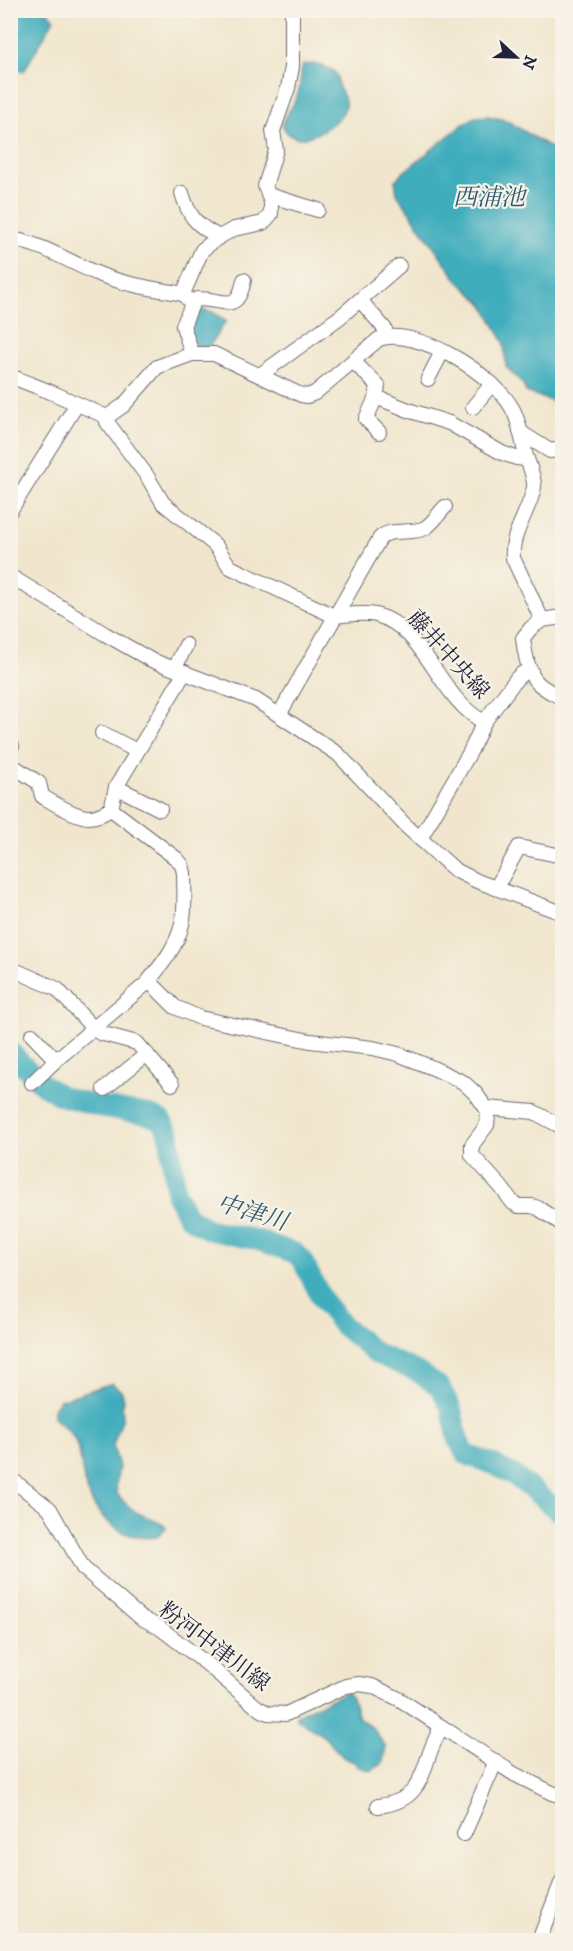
<svg xmlns="http://www.w3.org/2000/svg" width="573" height="1951" viewBox="0 0 573 1951" font-family="'IM FELL DW Pica','Noto Serif JP',serif">
	<rect width="100%" height="100%" fill="#f7f3e8"/>
	<filter id="ink" filterUnits="userSpaceOnUse"><feTurbulence type="fractalNoise" baseFrequency=".0167" numOctaves="2"/><feDisplacementMap in="SourceGraphic" scale="12" xChannelSelector="R" yChannelSelector="G"/><feConvolveMatrix kernelMatrix="1 2 1 2 8 2 1 2 1" color-interpolation-filters="sRGB"/></filter>
	<filter id="wash" filterUnits="userSpaceOnUse"><feTurbulence type="fractalNoise" baseFrequency=".008" numOctaves="4" result="noise"/><feDisplacementMap in="SourceGraphic" scale="24" xChannelSelector="R" yChannelSelector="G"/><feGaussianBlur stdDeviation="1.35" result="paint"/><feColorMatrix in="noise" values="0 0 0 0 0 0 0 0 0 0 0 0 0 0 0 0 0 1.4 0 .05"/><feComposite in="paint" operator="in"/></filter>
	<g filter="url(#wash)">
		<rect width="100%" height="100%" fill="#f1e6cd"/>
		<g fill="#3fadbd" stroke="#30687c" stroke-width="1.5">
			<polygon points="10,11 47,11 54,19 24,71 17,71 11,69"/>
			<path d="M313,64C320,66 333,67 337,76C337,76 338,84 338,85C340,91 345,96 345,102C348,118 315,138 301,138C297,138 292,136 288,134L282,125C286,113 294,106 298,94C301,85 300,75 303,65Z"/>
			<polygon points="488,116 506,120 562,155 562,405 526,392 523,384 506,367 504,343 484,305 458,281 397,194 395,181 400,175 462,125 475,117"/>
			<polygon points="194,308 213,312 226,321 208,348 196,344 187,333"/>
			<path d="M112,1383L122,1392L124,1400L122,1408L123,1417L113,1445L119,1467L116,1485L117,1494L126,1504L136,1512L164,1525L166,1528L156,1537C122,1542 94,1516 85,1484C80,1467 82,1450 72,1435C63,1422 41,1417 60,1400Z"/>
			<path d="M346,1692C356,1699 353,1707 358,1717L373,1728L386,1748L382,1764L371,1771L359,1767L354,1762L343,1757L323,1736L297,1719L296,1715Z"/>
		</g>
		<g fill="none" stroke-linecap="round" stroke-linejoin="round">
			<polyline stroke="#3fadbd" stroke-width="21" points="10,1052 42,1084 61,1096 101,1107 146,1114 161,1120 169,1133 176,1194 188,1217 209,1230 257,1240 295,1253 302,1260 323,1301 343,1326 377,1354 416,1371 440,1387 451,1408 459,1442 465,1453 470,1456 493,1464 515,1476 562,1514"/>
		</g>
	</g>
	<g filter="url(#ink)">
		<g fill="none" stroke-linecap="round" stroke-linejoin="round">
			<defs>
				<g id="street">
					<path d="M182,193C189,217 196,225 219,237"/>
					<polyline points="268,195 318,210"/>
					<path d="M10,239C44,244 70,263 101,275C127,285 156,289 183,294"/>
					<polyline points="360,300 385,329"/>
					<path d="M192,304L197,299C225,299 237,315 244,280"/>
					<polyline points="192,354 183,326 192,304 183,294 202,250 219,237 234,229 263,223 271,214 271,202 265,186 276,150 273,131 288,88 292,67 292,10"/>
					<polyline points="353,361 378,386 376,397 366,419 379,432"/>
					<polyline points="260,375 340,317 399,266"/>
					<path d="M10,376L53,393L107,417L124,405L157,367L192,354H214L301,395L307,396L315,393L379,339C417,326 494,375 512,408C520,421 522,441 526,456C529,465 535,479 534,487C530,511 510,534 513,558L542,620L531,628L523,638C524,649 528,671 535,680C541,688 553,693 562,698"/>
					<polyline points="428,379 442,352"/>
					<polyline points="376,397 411,411 449,423 502,453 516,458 527,459"/>
					<polyline points="473,407 492,384"/>
					<path d="M107,417V422L147,476L163,503L215,545L230,567L334,616C347,615 362,612 376,615C426,628 438,698 484,722L517,678L523,673L531,671"/>
					<polyline points="520,432 550,451 562,449"/>
					<polyline points="10,511 77,404"/>
					<polyline points="10,576 105,634 151,660 256,700 338,754 406,826 455,870 477,881 562,913"/>
					<polyline points="542,620 562,617"/>
					<polyline points="175,668 186,645"/>
					<path d="M279,715L380,538C391,527 412,535 425,528C433,523 439,513 445,507"/>
					<polyline points="102,733 137,751"/>
					<polyline points="10,747 12,746"/>
					<path d="M10,764L39,783L42,796L45,798C55,804 78,817 89,817C97,817 104,813 111,809"/>
					<polyline points="116,787 160,809"/>
					<polyline points="420,839 470,752 484,722"/>
					<polyline points="496,888 519,847 562,856"/>
					<polyline points="10,968 57,989 93,1028 100,1033 137,1043 172,1084"/>
					<polyline points="146,984 152,984 175,1007 200,1018 310,1041 373,1048 398,1054 433,1068 463,1082 476,1094 486,1108 488,1116 487,1125 472,1145 472,1155 501,1187 513,1203 519,1206 532,1206 538,1208 562,1224"/>
					<polyline points="32,1035 56,1060"/>
					<path d="M32,1083L56,1060L146,984C160,967 177,947 182,924C186,908 184,889 184,873L182,865L177,859L111,809L116,787L185,672"/>
					<polyline points="104,1089 147,1054"/>
					<polyline points="486,1108 534,1112 562,1127"/>
					<polyline points="10,1478 50,1509 83,1568 140,1617 160,1628 207,1664 258,1708 268,1713 286,1714 346,1686 359,1684 372,1686 399,1699 514,1774 552,1793 562,1796"/>
					<path d="M378,1806C431,1800 419,1761 442,1727"/>
					<polyline points="464,1834 496,1761"/>
					<polyline points="539,1940 562,1881"/>
				</g>
			</defs>
			<use href="#street" stroke="#6a676e" stroke-width="16"/>
			<use href="#street" stroke="#fff" stroke-width="14"/>
		</g>
	</g>
	<g text-anchor="middle" dominant-baseline="central" stroke-width="4.5" stroke-linejoin="round" paint-order="stroke">
		<g font-size="22" fill="#22223b" stroke="#f7f3e8">
			<text transform="translate(448 655) rotate(48)">藤井中央線</text>
			<text transform="translate(214 1647) rotate(37)">粉河中津川線</text>
		</g>
		<g font-size="24" font-style="italic" fill="#2e5a6f" stroke="#f7f3e8">
			<text x="489" y="198">西浦池</text>
			<text transform="translate(252 1213) rotate(17)">中津川</text>
		</g>
	</g>
	<rect width="573" height="1951" fill="none" stroke="#f7f3e8" stroke-width="36"/>
	<g transform="translate(516 57) rotate(112)" stroke="#f7f3e8" stroke-width="4.5" paint-order="stroke">
	<path d="M0-4.5L10 22L0 15L-10 22Z" fill="#22223b"/>
	<text y="-9" font-size="16" font-weight="bold" text-anchor="middle" fill="#22223b">N</text>
	</g>
</svg>
